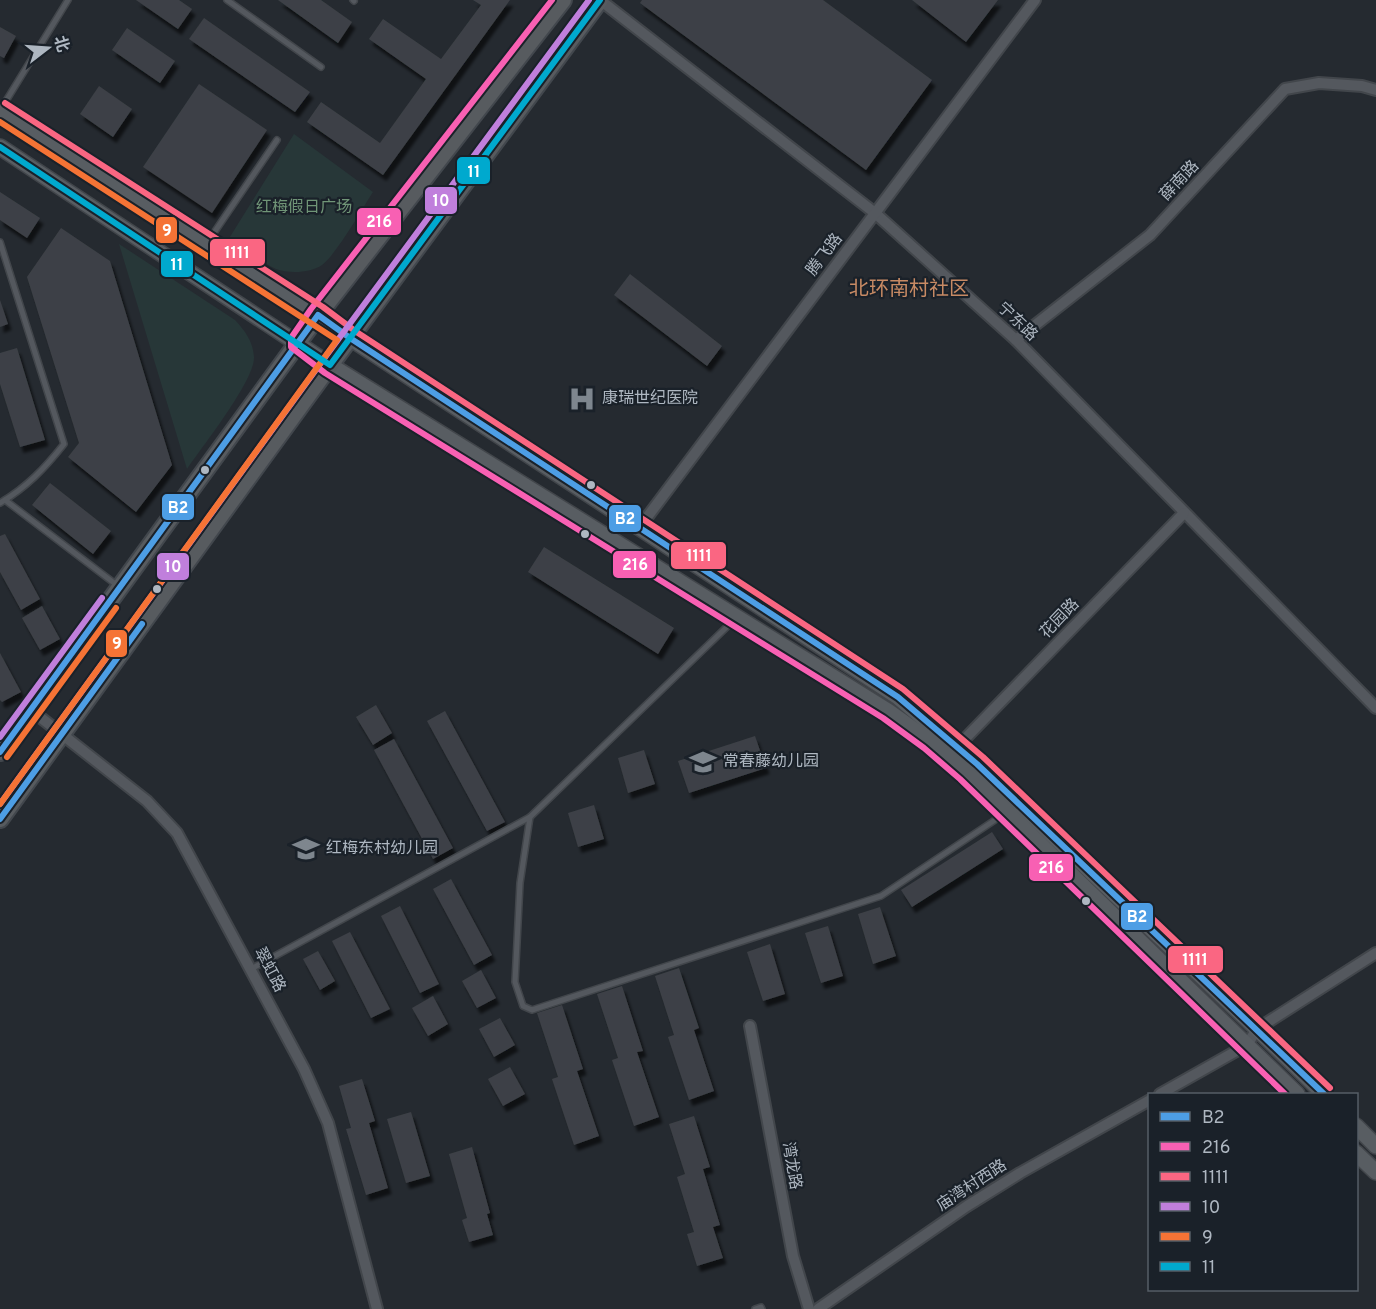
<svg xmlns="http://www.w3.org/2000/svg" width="1376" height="1309" viewBox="0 0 1376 1309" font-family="Overpass,'Noto Sans SC',sans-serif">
	<defs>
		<filter id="shadow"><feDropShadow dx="3.5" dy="6" stdDeviation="1.5" flood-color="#0009"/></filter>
	</defs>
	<rect width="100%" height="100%" fill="#252a30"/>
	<g fill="#273738">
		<path d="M294,134L373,192C362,209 336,255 322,265C311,273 289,274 276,269C260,261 244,249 228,240Z"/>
		<path d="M119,244L235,320C245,331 253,341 254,357C255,380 202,447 187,469Z"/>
	</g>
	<g fill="#3d4146" filter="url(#shadow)">
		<polygon points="136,0 179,0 192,9 178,29"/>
		<polygon points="278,0 321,0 352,22 338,43"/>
		<polygon points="473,0 510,0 383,175 307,122 321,102 380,143 426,79 369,39 383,19 441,59 481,5"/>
		<polygon points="642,0 823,0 932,80 866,170 640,3"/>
		<polygon points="912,0 998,0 966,42"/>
		<polygon points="204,18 310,92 295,112 189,39"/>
		<polygon points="0,27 16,36 4,58 0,56"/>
		<polygon points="127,28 175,61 160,83 112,50"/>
		<polygon points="199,84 267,130 212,213 143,167"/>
		<polygon points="99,86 132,109 113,137 80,114"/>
		<polygon points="0,192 40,218 27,238 0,220"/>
		<polygon points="61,228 110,261 172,465 136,512 68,457 79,443 27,277"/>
		<polygon points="630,274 722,346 707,366 614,295"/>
		<polygon points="0,300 8,324 0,327"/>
		<polygon points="17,348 45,440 20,447 0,384 0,353"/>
		<polygon points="50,483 111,531 93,554 32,505"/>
		<polygon points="5,534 40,599 21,610 0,572 0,536"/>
		<polygon points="544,547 674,628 658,654 528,572"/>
		<polygon points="42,606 60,639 40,650 22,618"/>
		<polygon points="0,653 21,692 2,702 0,700"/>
		<polygon points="376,705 392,733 373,745 356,717"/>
		<polygon points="445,711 505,822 487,831 427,721"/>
		<polygon points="755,736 766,768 689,793 678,761"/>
		<polygon points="394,739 453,848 433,859 374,750"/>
		<polygon points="644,750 655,784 628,793 618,758"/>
		<polygon points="594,805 604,839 578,847 568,813"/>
		<polygon points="992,832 1003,849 912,907 901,890"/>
		<polygon points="451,879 492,955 474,965 433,889"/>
		<polygon points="400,906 439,984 420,993 381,916"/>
		<polygon points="880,907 896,956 873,964 858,914"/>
		<polygon points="828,926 843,976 821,983 805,933"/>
		<polygon points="350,932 390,1009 371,1018 332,941"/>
		<polygon points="770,944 785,994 763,1001 747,952"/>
		<polygon points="318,951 335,981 320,990 303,959"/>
		<polygon points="679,968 699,1028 694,1030 714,1091 689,1100 668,1037 674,1035 655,976"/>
		<polygon points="481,970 496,998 477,1008 462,981"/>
		<polygon points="622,986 643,1051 637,1052 659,1117 634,1126 612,1060 618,1058 597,994"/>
		<polygon points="433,996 448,1024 428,1036 412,1008"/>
		<polygon points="562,1005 583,1069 577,1071 599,1136 574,1145 552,1079 558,1077 537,1013"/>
		<polygon points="500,1018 515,1045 494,1057 479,1029"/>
		<polygon points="510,1067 525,1094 503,1106 488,1079"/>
		<polygon points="362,1079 375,1121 369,1123 388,1188 366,1195 346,1129 351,1128 339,1086"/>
		<polygon points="411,1112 430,1176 406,1183 387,1119"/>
		<polygon points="694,1116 710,1167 703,1169 720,1225 713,1227 723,1258 697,1266 687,1234 694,1232 677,1177 685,1174 669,1124"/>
		<polygon points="472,1147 490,1213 487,1214 493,1235 469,1242 462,1220 467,1218 449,1154"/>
	</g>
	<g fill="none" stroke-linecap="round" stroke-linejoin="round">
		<defs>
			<g id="service">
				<polyline points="227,0 321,67"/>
				<polyline points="353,0 354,1"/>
				<polyline points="1,109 68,0"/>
				<path d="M0,242L64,444C45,468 27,487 0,503"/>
				<polyline points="207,243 277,140"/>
				<polyline points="5,500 118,586"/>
				<polyline points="735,619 530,817 520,883 515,982 523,1006 532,1010 881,896 1004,814"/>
				<polyline points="251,969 530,817"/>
				<polyline points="755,1309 761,1307 762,1309"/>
			</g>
			<g id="minor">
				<polyline points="600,0 875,213 1016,340 1376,708"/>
				<polyline points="1016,340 1150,235 1285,89 1319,83 1362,86 1376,90"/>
				<polyline points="639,528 1035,0"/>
				<polyline points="31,710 147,801 177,833 304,1069 328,1123 377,1309"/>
				<polyline points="958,746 1184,513"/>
				<polyline points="750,1026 793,1256 809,1309"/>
				<polyline points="1160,1094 1247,1045 1257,1029 1376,953"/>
				<polyline points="818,1309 967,1206 1020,1173 1150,1100"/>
			</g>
			<g id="secondary">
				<polyline points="0,111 318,315 350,338 898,697 977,764 1257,1029 1324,1094"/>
				<polyline points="0,147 330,365 888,711 930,741 966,772 1297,1094"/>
				<polyline points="1356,1126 1376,1146"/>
				<polyline points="1356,1153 1376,1172"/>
			</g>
			<g id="primary">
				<polyline points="0,752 318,315 563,0"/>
				<polyline points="0,819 330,365 600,0"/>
			</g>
		</defs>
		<use href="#service" stroke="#42464b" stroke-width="8"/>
		<use href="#minor" stroke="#42464b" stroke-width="14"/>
		<use href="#secondary" stroke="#42464b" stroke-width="18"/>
		<use href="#primary" stroke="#42474d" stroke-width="20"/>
		<use href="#service" stroke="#54585e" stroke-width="5"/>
		<use href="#minor" stroke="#54585e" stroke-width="10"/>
		<use href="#secondary" stroke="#585d62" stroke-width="15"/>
		<use href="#primary" stroke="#575b5f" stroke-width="16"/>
		<defs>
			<g id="bus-1">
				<polyline points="0,752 318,315 350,338 898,697 977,764 1324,1094"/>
				<polyline points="0,819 142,624"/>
			</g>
			<polyline id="bus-2" points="552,0 311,309 291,338 291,347 325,373 883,718 924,748 960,779 1285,1094"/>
			<polyline id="bus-3" points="5,103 323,307 355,331 903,689 983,757 1330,1088"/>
			<g id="bus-4">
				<polyline points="0,737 102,598"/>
				<polyline points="0,804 323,360 589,0"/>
			</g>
			<g id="bus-5">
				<polyline points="0,122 337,340 0,804"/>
				<polyline points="7,757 116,608"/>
			</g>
			<polyline id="bus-6" points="0,147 330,365 600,0"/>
		</defs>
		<use href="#bus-1" stroke="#1a2129" stroke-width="10"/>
		<use href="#bus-2" stroke="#1a2129" stroke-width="10"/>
		<use href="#bus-3" stroke="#1a2129" stroke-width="10"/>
		<use href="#bus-4" stroke="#1a2129" stroke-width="10"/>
		<use href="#bus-5" stroke="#1a2129" stroke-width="10"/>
		<use href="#bus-6" stroke="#1a2129" stroke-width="10"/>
		<use href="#bus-1" stroke="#4d9ee5" stroke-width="6"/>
		<use href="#bus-2" stroke="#f860b3" stroke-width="6"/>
		<use href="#bus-3" stroke="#fa6682" stroke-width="6"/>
		<use href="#bus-4" stroke="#c07fdc" stroke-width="6"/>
		<use href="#bus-5" stroke="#f57335" stroke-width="6"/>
		<use href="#bus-6" stroke="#00a9ce" stroke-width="6"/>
	</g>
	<defs>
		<symbol id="hospital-bare" viewBox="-9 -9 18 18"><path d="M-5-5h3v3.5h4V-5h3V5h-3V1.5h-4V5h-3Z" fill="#7e868e" stroke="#1a2129" stroke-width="2.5" paint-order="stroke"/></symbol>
		<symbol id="school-bare" viewBox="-9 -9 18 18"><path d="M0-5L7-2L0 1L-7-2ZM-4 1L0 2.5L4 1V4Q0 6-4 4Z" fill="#7e868e" stroke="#1a2129" stroke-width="2.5" paint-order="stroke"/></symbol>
	</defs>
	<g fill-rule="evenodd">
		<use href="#hospital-bare" x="563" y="380" width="38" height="38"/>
		<use href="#school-bare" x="684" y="743" width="38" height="38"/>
		<use href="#school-bare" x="287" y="830" width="38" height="38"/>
	</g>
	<g fill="#aeb7c1" stroke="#1a2129" stroke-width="2">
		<circle cx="205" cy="470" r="5"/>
		<circle cx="591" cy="485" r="5"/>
		<circle cx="585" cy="534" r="5"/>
		<circle cx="157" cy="589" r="5"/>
		<circle cx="1086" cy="901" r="5"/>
	</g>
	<g text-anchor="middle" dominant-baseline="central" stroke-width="4.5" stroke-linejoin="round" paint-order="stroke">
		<g font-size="16" fill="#aeb7c1" stroke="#1a2129">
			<text transform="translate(1180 181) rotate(-47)">薛南路</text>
			<text transform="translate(825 255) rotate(-53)">腾飞路</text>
			<text transform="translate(1017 322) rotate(43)">宁东路</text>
			<text transform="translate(1060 619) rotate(-46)">花园路</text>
			<text transform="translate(269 970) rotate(62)">翠虹路</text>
			<text transform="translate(791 1166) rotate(80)">湾龙路</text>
			<text transform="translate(972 1186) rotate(-33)">庙湾村西路</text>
		</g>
		<g font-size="16" fill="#709577" stroke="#1a2129">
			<text x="304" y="208">红梅假日广场</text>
		</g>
		<g font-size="16" fill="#aeb7c1" stroke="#1a2129" text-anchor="start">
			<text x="602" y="399">康瑞世纪医院</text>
			<text x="723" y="762">常春藤幼儿园</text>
			<text x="326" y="849">红梅东村幼儿园</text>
		</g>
		<g font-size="20" fill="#c78a64" stroke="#1a2129">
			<text x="909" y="290">北环南村社区</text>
		</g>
	</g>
	<g stroke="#1a2129" stroke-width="2">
		<rect x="456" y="156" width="35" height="29" rx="6" fill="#00a9ce"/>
		<rect x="424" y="186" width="34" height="29" rx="6" fill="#c07fdc"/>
		<rect x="356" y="207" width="46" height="29" rx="6" fill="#f860b3"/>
		<rect x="155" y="216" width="23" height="28" rx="6" fill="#f57335"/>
		<rect x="209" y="238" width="57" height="29" rx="6" fill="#fa6682"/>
		<rect x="160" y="250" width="34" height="28" rx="6" fill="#00a9ce"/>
		<rect x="161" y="493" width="34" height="28" rx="6" fill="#4d9ee5"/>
		<rect x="608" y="504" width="34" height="29" rx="6" fill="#4d9ee5"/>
		<rect x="670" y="541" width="57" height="29" rx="6" fill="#fa6682"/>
		<rect x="612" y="550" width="45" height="29" rx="6" fill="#f860b3"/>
		<rect x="156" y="552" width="34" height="29" rx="6" fill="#c07fdc"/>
		<rect x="105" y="629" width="23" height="29" rx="6" fill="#f57335"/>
		<rect x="1028" y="853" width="46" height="29" rx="6" fill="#f860b3"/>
		<rect x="1120" y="902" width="34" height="29" rx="6" fill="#4d9ee5"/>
		<rect x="1167" y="945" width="57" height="29" rx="6" fill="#fa6682"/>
	</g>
	<g font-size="16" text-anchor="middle" font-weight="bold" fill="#fff">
		<text x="474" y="177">11</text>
		<text x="441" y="206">10</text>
		<text x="379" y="227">216</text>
		<text x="167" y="236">9</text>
		<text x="237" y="258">1111</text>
		<text x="177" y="270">11</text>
		<text x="178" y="513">B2</text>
		<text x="625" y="524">B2</text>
		<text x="699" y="561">1111</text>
		<text x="635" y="570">216</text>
		<text x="173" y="572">10</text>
		<text x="117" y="649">9</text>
		<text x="1051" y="873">216</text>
		<text x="1137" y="922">B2</text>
		<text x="1195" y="965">1111</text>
	</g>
	<rect x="1148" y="1093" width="210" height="198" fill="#1a2129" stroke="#555d66" stroke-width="1.5"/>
	<rect x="1160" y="1112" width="30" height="9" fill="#4d9ee5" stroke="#555d66" stroke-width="1.5"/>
	<text x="1202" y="1123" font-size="18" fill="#aeb7c1">B2</text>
	<rect x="1160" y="1142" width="30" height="9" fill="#f860b3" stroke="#555d66" stroke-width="1.5"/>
	<text x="1202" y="1153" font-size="18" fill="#aeb7c1">216</text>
	<rect x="1160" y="1172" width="30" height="9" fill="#fa6682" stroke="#555d66" stroke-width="1.5"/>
	<text x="1202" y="1183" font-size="18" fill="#aeb7c1">1111</text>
	<rect x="1160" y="1202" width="30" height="9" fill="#c07fdc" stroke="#555d66" stroke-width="1.5"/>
	<text x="1202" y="1213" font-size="18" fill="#aeb7c1">10</text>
	<rect x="1160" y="1232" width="30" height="9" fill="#f57335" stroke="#555d66" stroke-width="1.5"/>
	<text x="1202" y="1243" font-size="18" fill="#aeb7c1">9</text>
	<rect x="1160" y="1262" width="30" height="9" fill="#00a9ce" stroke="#555d66" stroke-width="1.5"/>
	<text x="1202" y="1273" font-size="18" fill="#aeb7c1">11</text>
	<g transform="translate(48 48) rotate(73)" stroke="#1a2129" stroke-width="4.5" paint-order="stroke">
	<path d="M0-4.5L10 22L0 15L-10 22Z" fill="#aeb7c1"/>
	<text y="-9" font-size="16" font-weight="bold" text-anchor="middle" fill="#aeb7c1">北</text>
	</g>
</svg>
